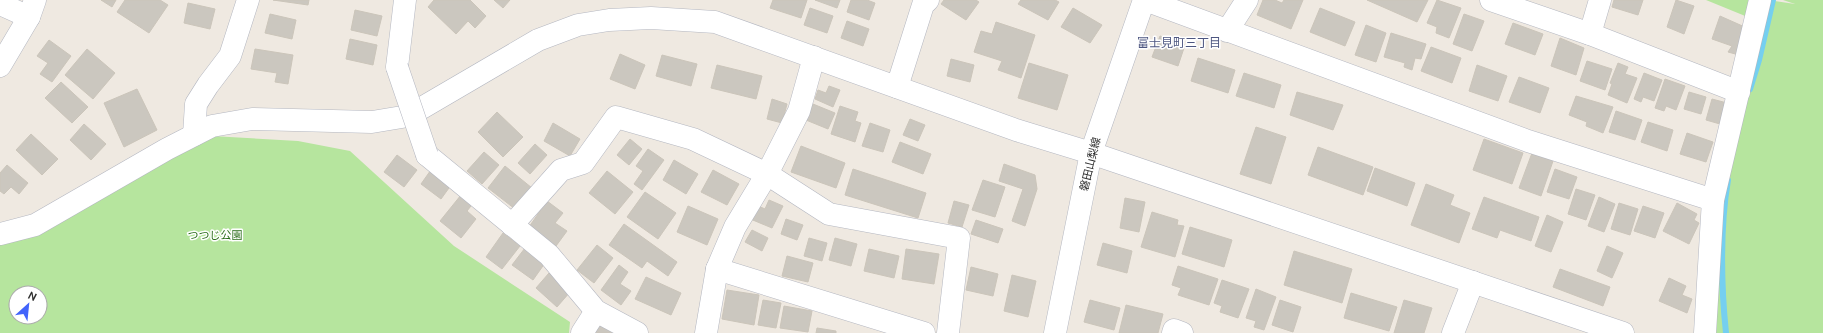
<svg xmlns="http://www.w3.org/2000/svg" width="1823" height="333" viewBox="0 0 1823 333" font-family="Ubuntu,'Noto Sans JP',sans-serif">
	<rect width="100%" height="100%" fill="#efe9e1"/>
	<g fill="#b6e59e" fill-rule="evenodd">
		<polygon points="1706,0 1767,0 1795,4 1783,0 1823,0 1823,333 1708,333 1713,200 1755,20"/>
		<path d="M194,135L298,141L350,151L454,246L570,322L569,333H0V234ZM16,293H40V317H16Z"/>
	</g>
	<g fill="none" stroke-linecap="round" stroke-linejoin="round">
		<g stroke="#75cff0" stroke-width="6">
			<polyline points="1750,89 1759,60 1773,0"/>
			<path d="M1726,333C1721,285 1720,227 1728,180"/>
		</g>
	</g>
	<g fill="#cbc7bf" stroke="#cbc5ba">
		<polygon points="101,0 116,0 112,7"/>
		<polygon points="125,0 160,0 168,5 149,33 117,12"/>
		<polygon points="273,0 309,0 308,5"/>
		<polygon points="434,0 470,0 486,16 475,28 468,21 456,34 428,7"/>
		<polygon points="494,0 510,0 503,8"/>
		<polygon points="773,0 807,0 801,18 770,8"/>
		<polygon points="815,0 840,0 837,8"/>
		<polygon points="851,0 867,0 875,3 869,20 847,12"/>
		<polygon points="944,0 976,0 979,2 966,20 941,4"/>
		<polygon points="1021,0 1055,0 1059,2 1048,20 1018,4"/>
		<polygon points="1263,0 1275,0 1282,3 1284,0 1303,0 1291,29 1257,15"/>
		<polygon points="1367,0 1428,0 1417,22"/>
		<polygon points="1437,0 1461,8 1449,38 1436,33 1437,27 1427,23"/>
		<polygon points="1614,0 1643,0 1638,15 1612,7"/>
		<polygon points="1676,0 1694,6 1684,34 1667,27"/>
		<polygon points="188,3 215,9 210,29 184,23"/>
		<polygon points="810,8 833,16 827,33 804,25"/>
		<polygon points="1073,8 1102,25 1090,43 1061,27"/>
		<polygon points="1320,8 1355,22 1345,46 1310,32"/>
		<polygon points="355,10 382,16 377,36 351,30"/>
		<polygon points="270,14 296,20 292,39 265,33"/>
		<polygon points="1464,14 1484,21 1472,51 1453,44"/>
		<polygon points="1720,16 1747,28 1739,55 1728,52 1732,46 1712,39"/>
		<polygon points="847,21 869,29 863,46 841,38"/>
		<polygon points="996,22 1035,35 1021,78 998,70 1002,61 974,52 981,31 992,34"/>
		<polygon points="1513,23 1543,34 1535,55 1505,44"/>
		<polygon points="1366,25 1386,33 1376,62 1355,55"/>
		<polygon points="1391,33 1426,44 1421,59 1415,58 1412,70 1404,67 1405,63 1384,57"/>
		<polygon points="1160,36 1185,45 1178,66 1152,57"/>
		<polygon points="1560,38 1584,48 1576,75 1551,66"/>
		<polygon points="350,39 377,45 373,65 346,59"/>
		<polygon points="49,40 71,56 52,82 40,74 48,63 37,56"/>
		<polygon points="1431,47 1461,58 1452,83 1421,71"/>
		<polygon points="87,49 115,73 93,99 65,75"/>
		<polygon points="255,49 293,55 288,84 275,82 277,73 251,69"/>
		<polygon points="620,54 645,65 635,89 610,79"/>
		<polygon points="662,55 697,64 691,86 656,76"/>
		<polygon points="1198,58 1235,70 1228,93 1191,81"/>
		<polygon points="951,59 974,65 970,82 947,76"/>
		<polygon points="1587,61 1612,69 1605,90 1580,81"/>
		<polygon points="1029,63 1068,75 1057,110 1018,98"/>
		<polygon points="1618,63 1628,67 1625,74 1637,78 1627,103 1608,95 1612,84 1610,83"/>
		<polygon points="717,65 762,76 756,99 711,88"/>
		<polygon points="1477,65 1507,76 1498,101 1469,91"/>
		<polygon points="1244,73 1281,85 1274,108 1236,96"/>
		<polygon points="1644,73 1662,80 1654,101 1643,97 1641,102 1634,99"/>
		<polygon points="1519,77 1549,88 1540,113 1509,102"/>
		<polygon points="1665,79 1685,86 1676,110 1666,106 1664,111 1655,108"/>
		<polygon points="61,82 88,107 72,123 45,98"/>
		<polygon points="829,86 840,90 833,107 815,99 818,90 826,93"/>
		<polygon points="137,89 157,130 124,147 104,103"/>
		<polygon points="1297,92 1343,105 1333,130 1290,115"/>
		<polygon points="1689,92 1706,97 1701,114 1684,109"/>
		<polygon points="1576,96 1613,107 1603,133 1586,126 1587,122 1569,115"/>
		<polygon points="772,99 787,104 782,123 767,119"/>
		<polygon points="1712,99 1727,103 1720,124 1706,120"/>
		<polygon points="813,104 835,113 828,129 806,120"/>
		<polygon points="840,106 858,112 855,121 861,123 855,142 831,134"/>
		<polygon points="1616,111 1642,120 1635,140 1609,132"/>
		<polygon points="497,112 523,137 503,157 478,132"/>
		<polygon points="910,119 925,125 918,141 903,135"/>
		<polygon points="1648,122 1673,130 1667,151 1641,142"/>
		<polygon points="553,123 580,139 570,156 544,141"/>
		<polygon points="870,123 890,130 883,152 862,146"/>
		<polygon points="84,124 106,144 91,160 70,140"/>
		<polygon points="1256,127 1286,137 1271,184 1240,174"/>
		<polygon points="1687,133 1713,142 1706,162 1680,154"/>
		<polygon points="31,134 58,159 42,175 16,150"/>
		<polygon points="630,139 642,149 629,165 617,155"/>
		<polygon points="1484,139 1523,153 1512,184 1473,170"/>
		<polygon points="900,142 931,154 923,174 892,162"/>
		<polygon points="535,144 547,155 530,174 518,163"/>
		<polygon points="801,146 845,163 836,188 791,172"/>
		<polygon points="1318,147 1373,167 1363,195 1308,175"/>
		<polygon points="648,149 664,160 642,190 634,184 643,171 636,166"/>
		<polygon points="484,152 499,165 482,184 467,171"/>
		<polygon points="1532,153 1553,161 1541,196 1519,188"/>
		<polygon points="397,155 417,170 404,187 384,172"/>
		<polygon points="674,160 698,174 686,194 663,180"/>
		<polygon points="1004,164 1035,175 1037,189 1025,226 1012,221 1023,189 999,181"/>
		<polygon points="7,165 28,183 19,194 11,187 4,194 0,191 0,173"/>
		<polygon points="505,166 532,188 515,209 488,188"/>
		<polygon points="433,167 454,181 441,199 421,184"/>
		<polygon points="1375,168 1415,183 1407,206 1367,191"/>
		<polygon points="853,169 926,193 918,218 845,195"/>
		<polygon points="1555,169 1577,177 1569,199 1547,192"/>
		<polygon points="713,170 739,184 727,205 701,192"/>
		<polygon points="607,171 633,192 615,214 589,193"/>
		<polygon points="983,180 1005,187 995,217 972,210"/>
		<polygon points="1426,184 1454,195 1450,205 1470,213 1459,243 1411,225"/>
		<polygon points="1576,189 1595,195 1586,220 1568,214"/>
		<polygon points="645,192 676,213 658,239 627,217"/>
		<polygon points="461,195 478,197 467,211 476,219 461,238 440,221"/>
		<polygon points="1484,197 1539,217 1531,241 1500,230 1497,238 1472,229"/>
		<polygon points="1599,197 1615,204 1604,232 1588,226"/>
		<polygon points="1125,198 1145,202 1139,232 1120,228"/>
		<polygon points="769,200 783,206 772,228 748,218 754,204 765,209"/>
		<polygon points="547,201 563,213 555,223 567,231 556,246 529,227"/>
		<polygon points="954,201 969,205 962,227 948,223"/>
		<polygon points="1619,203 1638,209 1630,235 1611,229"/>
		<polygon points="1677,203 1697,214 1694,220 1699,223 1689,244 1663,231"/>
		<polygon points="688,206 718,219 707,245 677,232"/>
		<polygon points="1643,206 1664,213 1655,238 1634,231"/>
		<polygon points="1152,212 1178,220 1177,225 1184,226 1175,257 1141,247"/>
		<polygon points="1547,215 1563,222 1551,252 1535,246"/>
		<polygon points="786,219 803,225 797,240 781,234"/>
		<polygon points="976,220 1003,229 998,243 971,234"/>
		<polygon points="624,224 677,262 668,276 647,261 642,268 609,245"/>
		<polygon points="1190,227 1232,240 1224,267 1182,254"/>
		<polygon points="752,230 768,238 762,251 745,242"/>
		<polygon points="503,233 520,246 502,269 486,257"/>
		<polygon points="809,238 827,243 822,261 804,256"/>
		<polygon points="835,238 857,244 851,266 829,260"/>
		<polygon points="1103,243 1132,251 1127,273 1097,265"/>
		<polygon points="597,245 613,258 594,283 577,270"/>
		<polygon points="1607,246 1623,253 1612,278 1597,271"/>
		<polygon points="525,248 545,263 533,280 512,265"/>
		<polygon points="869,249 899,256 894,278 864,271"/>
		<polygon points="906,249 939,254 934,284 902,279"/>
		<polygon points="1294,251 1352,269 1342,303 1284,285"/>
		<polygon points="787,256 813,263 808,282 782,276"/>
		<polygon points="619,265 628,272 620,284 631,291 621,305 601,290"/>
		<polygon points="1178,266 1218,279 1209,305 1178,295 1181,288 1172,285"/>
		<polygon points="971,267 998,274 993,296 966,290"/>
		<polygon points="1560,269 1610,287 1603,306 1553,287"/>
		<polygon points="549,273 570,292 557,307 536,288"/>
		<polygon points="1012,275 1036,281 1028,317 1004,311"/>
		<polygon points="646,277 681,293 671,315 635,299"/>
		<polygon points="1669,278 1686,286 1682,295 1692,299 1687,313 1659,301"/>
		<polygon points="1222,280 1249,289 1238,318 1220,312 1222,306 1214,303"/>
		<polygon points="1256,289 1276,297 1264,330 1254,327 1256,321 1246,318"/>
		<polygon points="727,290 759,295 754,325 722,319"/>
		<polygon points="1351,293 1397,307 1389,331 1344,318"/>
		<polygon points="763,300 781,303 776,328 758,325"/>
		<polygon points="1090,300 1120,308 1114,330 1084,322"/>
		<polygon points="1280,300 1301,307 1293,332 1272,325"/>
		<polygon points="1404,300 1432,308 1424,333 1394,333"/>
		<polygon points="1126,305 1163,314 1158,333 1119,333"/>
		<polygon points="784,306 812,311 808,332 780,328"/>
		<polygon points="602,320 620,333 595,333"/>
		<polygon points="817,328 836,331 836,333 816,333"/>
	</g>
	<g fill="none" stroke-linecap="round" stroke-linejoin="round">
		<defs>
			<g id="street">
				<polyline points="1145,0 1528,141 1713,200"/>
				<polyline points="1491,0 1590,34 1739,92"/>
				<polyline points="0,4 29,17"/>
				<polyline points="1227,31 1247,0"/>
				<polyline points="1590,34 1600,0"/>
				<polyline points="0,66 29,17 35,0"/>
				<polyline points="397,67 405,0"/>
				<polyline points="897,87 923,5 928,0"/>
				<polyline points="194,135 196,104 208,85 230,56 248,0"/>
				<polyline points="427,155 549,255 596,311 637,333"/>
				<polyline points="512,225 561,170 583,163 616,117 693,139 767,174 829,214 959,238 948,333"/>
				<polyline points="717,269 924,333"/>
				<polyline points="582,333 596,311"/>
				<polyline points="706,333 717,269 735,227 767,174 799,111 814,57"/>
				<polyline points="1173,333 1174,330 1182,333"/>
				<polyline points="1453,333 1473,282"/>
				<polyline points="1705,333 1713,200 1760,0"/>
			</g>
			<g id="secondary">
				<polyline points="0,234 35,225 167,149 212,126 252,119 372,122 408,116 538,40 578,25 609,20 651,18 715,22 1016,130 1091,153 1623,333"/>
				<polyline points="1055,333 1091,153 1144,0"/>
			</g>
		</defs>
		<use href="#street" stroke="#b4b7c1" stroke-width="23"/>
		<use href="#secondary" stroke="#b4b7c1" stroke-width="23"/>
		<use href="#street" stroke="#fff" stroke-width="22"/>
		<use href="#secondary" stroke="#fff" stroke-width="22"/>
		<defs>
			<polyline id="street-bridge" points="397,67 427,155"/>
		</defs>
		<use href="#street-bridge" stroke="#b4b7c1" stroke-width="23" stroke-linecap="butt"/>
		<use href="#street-bridge" stroke="#fff" stroke-width="22"/>
	</g>
	<g text-anchor="middle" dominant-baseline="central" stroke-width="3" stroke-linejoin="round" paint-order="stroke">
		<g font-size="11" fill="#2e2e2e" stroke="#fff">
			<text transform="translate(1090 164) rotate(-76)">磐田山梨線</text>
		</g>
		<g font-size="11" fill="#2c6e1b" stroke="#fff">
			<text x="215" y="235">つつじ公園</text>
		</g>
		<g font-size="12" fill="#4d5680" stroke="#fff">
			<text x="1179" y="42">富士見町三丁目</text>
		</g>
	</g>
	<g transform="translate(28 305) rotate(27)"><circle r="19" fill="#ffffff" stroke="#ababab"/>
	<path d="M0-3L7 15L0 10L-7 15Z" fill="#4264fb"/>
	<text y="-6" font-size="11" font-weight="bold" text-anchor="middle" fill="#2e2e2e">N</text>
	</g>
</svg>
